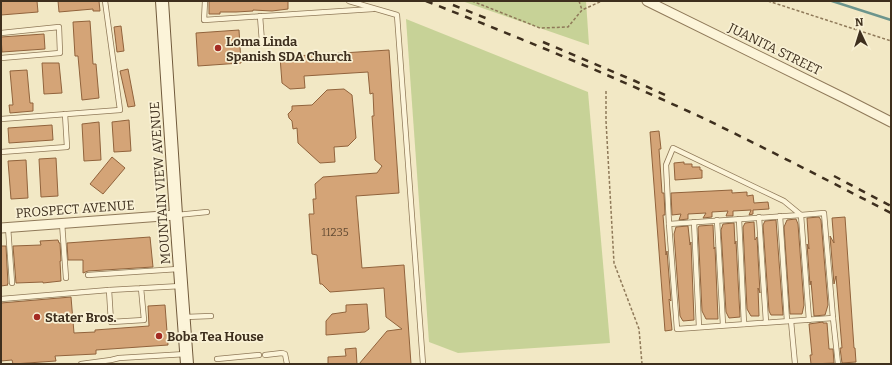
<svg xmlns="http://www.w3.org/2000/svg" width="892" height="365" viewBox="0 0 892 365" font-family="Bitter,serif">
	<rect width="100%" height="100%" fill="#f2e8c5"/>
	<g fill="#c7d297">
		<polygon points="462,1 586,1 589,45"/>
		<polygon points="406,19 588,92 610,343 458,353 429,342"/>
	</g>
	<g fill="none" stroke-linecap="round" stroke-linejoin="round">
		<polyline stroke="#6c958d" stroke-width="2.5" points="832,1 891,20"/>
	</g>
	<g fill="#d4a477" stroke="#91633c">
		<polygon points="1,1 37,1 38,12 1,15"/>
		<polygon points="58,1 99,1 100,11 93,11 93,9 59,12"/>
		<polygon points="209,1 288,1 288,9 272,11 253,10 253,11 236,12 220,12 220,14 209,14"/>
		<polygon points="90,21 93,64 96,64 99,98 82,100 78,56 75,56 73,22"/>
		<polygon points="121,26 124,51 117,52 114,27"/>
		<polygon points="239,30 241,63 198,66 196,33"/>
		<polygon points="44,34 45,49 2,52 1,37"/>
		<polygon points="389,50 399,193 356,196 362,268 404,265 411,364 359,364 387,331 402,329 386,317 384,288 330,292 322,284 320,284 317,255 312,254 309,214 314,214 313,199 316,199 315,184 323,177 377,173 382,166 375,160 372,116 374,116 373,93 370,94 368,72 304,76 305,88 290,89 282,83 280,57"/>
		<polygon points="42,63 59,63 62,93 44,94"/>
		<polygon points="128,69 135,106 128,107 120,71"/>
		<polygon points="27,70 30,103 33,103 33,111 10,113 9,105 13,105 10,71"/>
		<polygon points="344,89 352,95 356,138 348,146 334,147 335,162 320,163 298,143 297,128 293,129 292,121 289,118 288,114 292,110 292,106 312,105 327,90"/>
		<polygon points="129,120 131,151 114,152 112,122"/>
		<polygon points="99,122 101,160 84,161 82,124"/>
		<polygon points="52,125 53,140 9,143 8,128"/>
		<polygon points="659,131 661,149 659,149 662,193 664,193 665,215 663,215 666,255 667,251 671,301 669,299 672,330 665,331 650,132"/>
		<polygon points="112,157 125,168 103,194 90,184"/>
		<polygon points="56,158 58,196 41,197 39,159"/>
		<polygon points="26,160 28,198 11,199 8,161"/>
		<polygon points="684,162 684,164 692,164 692,167 700,167 700,170 702,170 702,178 675,180 674,163"/>
		<polygon points="732,190 732,193 747,192 747,196 753,195 754,203 768,202 769,209 753,210 753,214 749,215 751,210 733,211 733,216 726,216 728,211 712,212 712,217 703,218 706,213 688,214 688,219 679,220 681,214 672,215 671,193"/>
		<polygon points="819,217 821,220 828,305 825,315 814,316 811,281 810,285 807,244 809,249 807,218"/>
		<polygon points="845,217 854,348 855,348 856,362 842,363 840,348 842,348 836,276 834,284 830,236 834,243 832,218"/>
		<polygon points="796,219 798,224 804,305 802,314 790,314 784,227 787,220"/>
		<polygon points="776,220 783,315 771,315 769,311 763,225 765,221"/>
		<polygon points="754,222 755,240 757,237 760,293 758,288 759,316 751,316 747,309 743,227 745,223"/>
		<polygon points="734,223 735,244 736,241 740,317 729,318 726,312 721,230 723,224"/>
		<polygon points="713,225 714,249 715,247 718,319 706,319 702,311 698,228 699,226"/>
		<polygon points="688,226 690,245 691,242 694,320 683,321 680,316 674,234 676,227"/>
		<polygon points="150,237 153,267 88,271 83,273 83,260 68,260 67,243"/>
		<polygon points="58,240 59,243 60,243 61,261 60,261 61,281 43,283 43,282 16,283 13,246 41,245 40,241"/>
		<polygon points="1,246 6,246 8,284 7,284 8,285 1,286"/>
		<polygon points="71,297 74,333 95,332 95,330 149,326 148,306 165,305 168,345 96,350 96,354 55,356 56,361 13,364 12,360 1,361 1,303"/>
		<polygon points="367,304 369,329 365,332 326,335 326,321 332,314 346,312 346,305"/>
		<polygon points="823,322 823,323 827,323 829,349 833,349 834,363 811,364 810,355 812,355 809,324"/>
		<polygon points="356,348 357,364 328,364 328,357 346,356 345,349"/>
	</g>
	<g fill="none" stroke-linecap="round" stroke-linejoin="round">
		<defs>
			<g id="service">
				<polyline points="205,1 204,20 373,9"/>
				<polyline points="349,1 397,15 423,364"/>
				<polyline points="260,16 262,42"/>
				<polyline points="1,33 59,27 60,53 1,58"/>
				<polyline points="1,119 120,110 105,1"/>
				<polygon points="673,148 784,201 801,215 824,213 833,318 677,329 669,224 666,165"/>
				<polyline points="1,152 67,147 65,114"/>
				<polyline points="177,215 207,212"/>
				<polyline points="780,216 787,321"/>
				<polyline points="759,217 766,322"/>
				<polyline points="739,219 744,324"/>
				<polyline points="717,220 723,325"/>
				<polyline points="694,222 699,327"/>
				<polyline points="62,223 66,278"/>
				<polyline points="669,224 801,215 809,320"/>
				<polyline points="8,227 12,283"/>
				<polyline points="88,275 178,269"/>
				<polyline points="141,288 144,320 111,322 109,290 181,286"/>
				<polyline points="1,299 109,290"/>
				<polyline points="185,317 211,316"/>
				<polyline points="833,318 838,364"/>
				<polyline points="791,321 795,364"/>
				<polyline points="265,355 282,353 285,354 287,364"/>
				<polyline points="217,359 259,355"/>
				<polyline points="81,364 111,360 119,358 186,354"/>
			</g>
			<g id="minor">
				<polyline points="647,1 844,98 891,122"/>
				<polyline points="1,228 176,215"/>
			</g>
			<polyline id="secondary" points="162,1 176,215 187,364"/>
		</defs>
		<use href="#service" stroke="#8f7959" stroke-width="6"/>
		<use href="#minor" stroke="#8f7959" stroke-width="11"/>
		<use href="#secondary" stroke="#715a3c" stroke-width="14"/>
		<g stroke="#8f7959" stroke-width="1.5" stroke-dasharray="3 2" stroke-linecap="butt">
			<polyline points="472,1 540,28 568,27 582,10 602,1"/>
			<polyline points="579,1 582,10"/>
			<polyline points="768,1 891,41"/>
			<polyline points="606,91 606,121 614,263 639,329 642,364"/>
		</g>
		<use href="#service" stroke="#fcf4d9" stroke-width="4.5"/>
		<use href="#minor" stroke="#fcf4d9" stroke-width="9"/>
		<use href="#secondary" stroke="#fcf4d9" stroke-width="12"/>
		<g stroke="#3e2f1e" stroke-width="2.5" stroke-dasharray="7 7" stroke-linecap="butt">
			<path d="M426,1C520,38 613,76 705,119C767,149 829,181 891,213"/>
			<polyline points="453,5 488,19"/>
			<polyline points="543,42 635,81 665,95"/>
			<polyline points="834,176 891,206"/>
		</g>
	</g>
	<g fill="#a42b23" stroke="#f9f1d5" stroke-width="1.5">
		<circle cx="218" cy="48" r="4"/>
		<circle cx="37" cy="317" r="4"/>
		<circle cx="159" cy="336" r="4"/>
	</g>
	<g text-anchor="middle" dominant-baseline="central" stroke-width="3.5" stroke-linejoin="round" paint-order="stroke">
		<g font-size="11" fill="#644c34">
			<text x="335" y="232">11235</text>
		</g>
		<g font-size="13" font-weight="bold" fill="#3e2f1e" stroke="#f9f1d5" text-anchor="start">
			<text x="226" y="41">Loma Linda<tspan x="226" dy="15">Spanish SDA Church</tspan></text>
			<text x="45" y="317">Stater Bros.</text>
			<text x="167" y="336">Boba Tea House</text>
		</g>
		<g font-size="13" fill="#3e2f1e" stroke="#f9f1d5">
			<text transform="translate(775 49) rotate(26)">JUANITA STREET</text>
			<text transform="translate(160 183) rotate(-94)">MOUNTAIN VIEW AVENUE</text>
			<text transform="translate(75 209) rotate(-4)">PROSPECT AVENUE</text>
		</g>
	</g>
	<rect width="892" height="365" fill="none" stroke="#3e2f1e" stroke-width="4"/>
	<g transform="translate(860 32) rotate(356)" stroke="#f9f1d5" stroke-width="3" paint-order="stroke">
	<path d="M0-3L7 15L0 10L-7 15Z" fill="#3e2f1e"/>
	<text y="-6" font-size="11" font-weight="bold" text-anchor="middle" fill="#3e2f1e">N</text>
	</g>
</svg>
